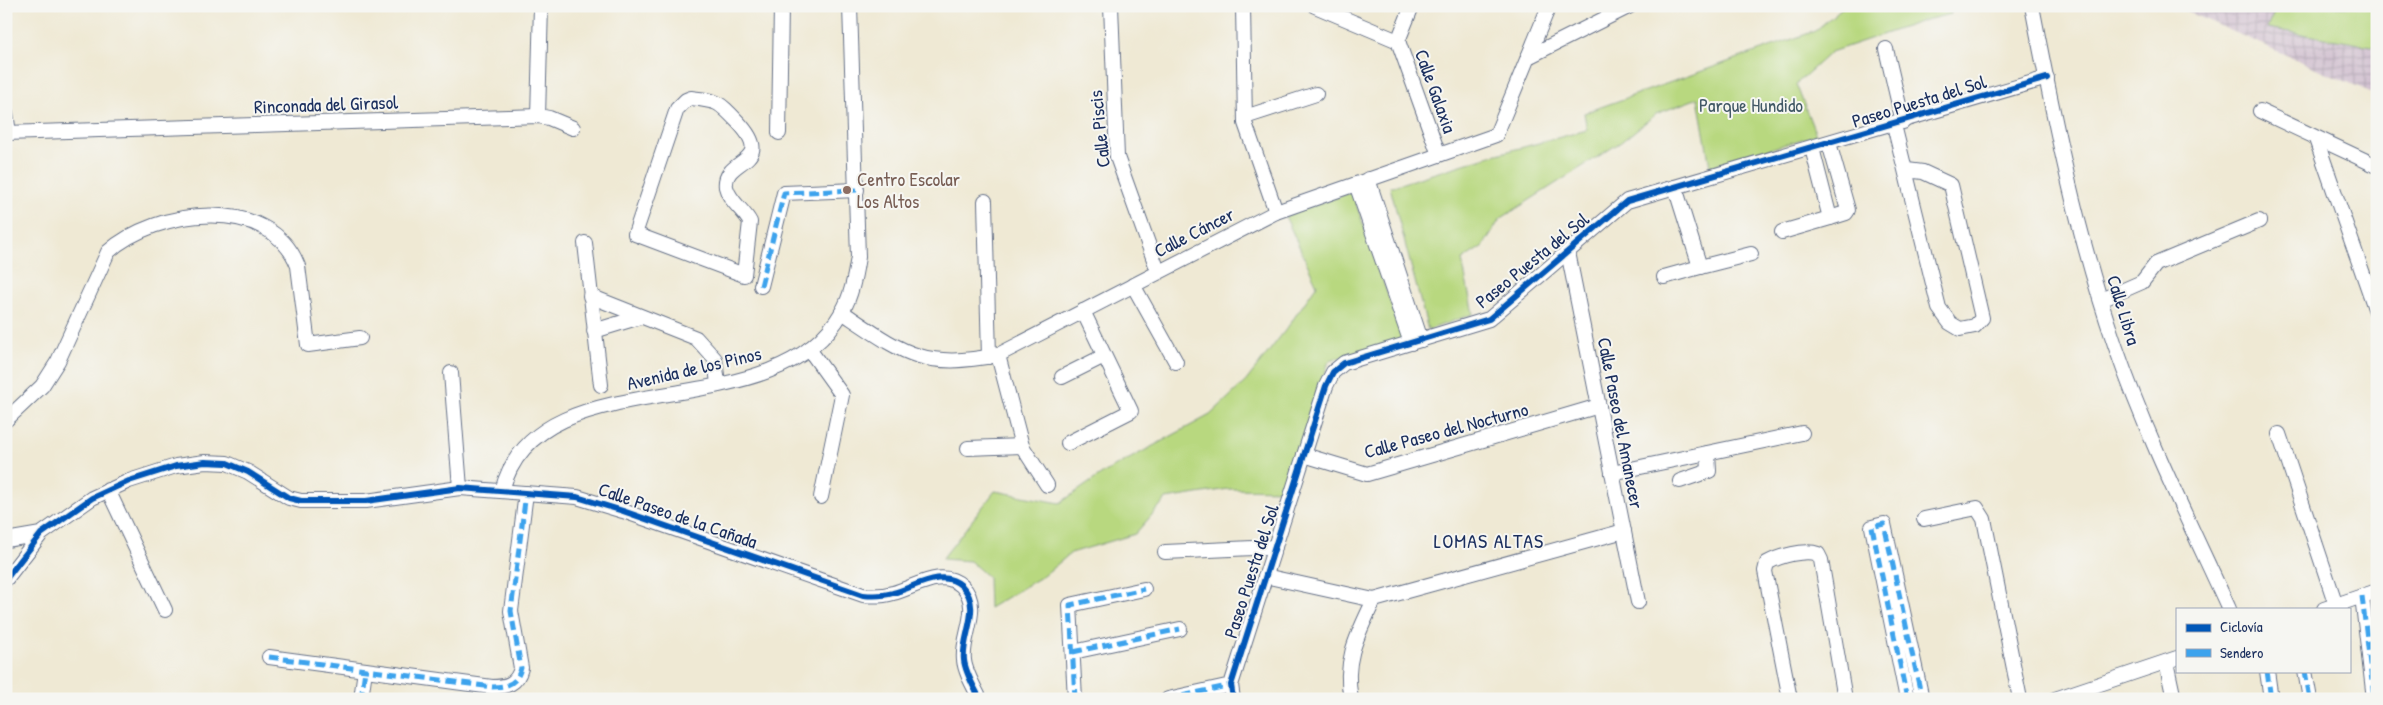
<svg xmlns="http://www.w3.org/2000/svg" width="2383" height="705" viewBox="0 0 2383 705" font-family="'Patrick Hand',sans-serif">
	<defs>
		<pattern id="industrial-grid" width="8" height="8" patternUnits="userSpaceOnUse" patternTransform="scale(1.25)"><rect width="8" height="8" fill="#cfbdce"/><path d="M0 4h8M4 0v8" fill="none" stroke="#a79aaa"/></pattern>
	</defs>
	<rect width="100%" height="100%" fill="#f6f6f2"/>
	<filter id="ink" filterUnits="userSpaceOnUse"><feTurbulence type="fractalNoise" baseFrequency=".02" numOctaves="2"/><feDisplacementMap in="SourceGraphic" scale="10" xChannelSelector="R" yChannelSelector="G"/><feConvolveMatrix kernelMatrix="1 2 1 2 8 2 1 2 1" color-interpolation-filters="sRGB"/></filter>
	<filter id="wash" filterUnits="userSpaceOnUse"><feTurbulence type="fractalNoise" baseFrequency=".0096" numOctaves="4" result="noise"/><feDisplacementMap in="SourceGraphic" scale="20" xChannelSelector="R" yChannelSelector="G"/><feGaussianBlur stdDeviation="1.12" result="paint"/><feColorMatrix in="noise" values="0 0 0 0 0 0 0 0 0 0 0 0 0 0 0 0 0 1.4 0 .05"/><feComposite in="paint" operator="in"/></filter>
	<g filter="url(#wash)">
		<rect width="100%" height="100%" fill="#efe9d4"/>
		<polygon fill="url(#industrial-grid)" points="2175,6 2377,6 2377,95"/>
		<g fill="#b8d87f" stroke="#6a846e">
			<polygon points="1844,6 1950,6 1951,14 1926,20 1831,52 1796,84 1816,135 1710,167 1698,98 1656,114 1621,142 1500,219 1483,246 1462,260 1473,314 1428,330 1390,187 1490,156 1587,130 1584,113 1815,31"/>
			<polygon points="2277,6 2377,6 2377,47 2267,28"/>
			<polygon points="1352,192 1403,339 1329,361 1287,490 1228,489 1166,499 1135,534 1071,553 1043,576 989,608 988,577 970,561 942,559 995,491 1060,503 1105,472 1210,415 1246,381 1287,328 1317,285 1285,216"/>
		</g>
	</g>
	<g filter="url(#ink)">
		<g fill="none" stroke-linecap="round" stroke-linejoin="round">
			<defs>
				<g id="street">
					<polyline points="1111,6 1117,157 1158,271"/>
					<polyline points="1243,6 1245,123 1276,212"/>
					<polyline points="1315,6 1398,41 1439,155"/>
					<path d="M2032,6C2054,120 2077,235 2115,345C2146,435 2189,522 2229,609"/>
					<polyline points="1398,41 1412,6"/>
					<polyline points="1886,49 1903,122"/>
					<polyline points="1528,57 1630,6"/>
					<path d="M691,98C718,101 718,101 737,121C779,165 722,157 726,187C729,201 744,210 750,222L744,275L635,234L677,109L686,100Z"/>
					<polyline points="2260,111 2377,166"/>
					<polyline points="6,113 9,133"/>
					<polyline points="538,116 541,6"/>
					<polyline points="1245,117 1316,94"/>
					<polyline points="1894,125 1939,308 1950,323 1960,329 1975,326 1982,318 1951,185 1923,172 1907,170"/>
					<polyline points="6,133 538,116 549,118 573,128"/>
					<polyline points="779,133 781,6"/>
					<polyline points="2316,139 2377,314"/>
					<polyline points="1829,143 1848,210 1846,213 1830,218"/>
					<polyline points="1368,179 1421,340"/>
					<polyline points="1356,184 1411,343"/>
					<polyline points="985,201 989,357"/>
					<polyline points="1782,232 1830,218 1812,148"/>
					<polyline points="585,243 601,385"/>
					<polyline points="1568,252 1638,602"/>
					<polyline points="1700,267 1751,254"/>
					<polyline points="1664,277 1700,267 1675,187"/>
					<polyline points="1133,285 1176,362"/>
					<polyline points="761,286 784,193 857,190"/>
					<polyline points="590,296 696,338 715,359 718,384"/>
					<polyline points="2101,300 2142,282 2156,264 2259,221"/>
					<path d="M842,312C903,353 922,370 998,355L1276,212L1496,135L1549,6"/>
					<polyline points="594,331 640,317"/>
					<polyline points="809,349 842,395 821,497"/>
					<polyline points="998,355 1022,446 1047,485"/>
					<polyline points="451,373 460,488"/>
					<polyline points="1062,377 1104,356"/>
					<path d="M6,420L42,386L58,361L108,252C155,209 270,193 298,266L308,345L360,338"/>
					<polyline points="2279,434 2336,605"/>
					<polyline points="1068,443 1131,411 1083,311"/>
					<polyline points="968,448 1022,446"/>
					<polyline points="1304,455 1367,474 1599,406"/>
					<polyline points="1612,473 1802,433"/>
					<polyline points="1680,481 1709,471 1708,453"/>
					<polyline points="108,490 165,610"/>
					<path d="M502,491C537,352 773,435 842,312C852,295 855,275 858,257L850,6"/>
					<polyline points="1924,519 1977,508 1984,519 2020,699"/>
					<polyline points="6,540 41,534"/>
					<polyline points="1165,552 1275,547"/>
					<polyline points="1265,576 1374,600 1624,531"/>
					<path d="M6,579L41,534L92,498L129,481L176,466L205,462L227,463L248,472L289,498L301,501H366L460,488L577,497L623,511L863,595C873,596 883,596 893,593C914,588 942,567 962,586C983,607 961,636 964,660C965,672 974,687 980,699"/>
					<polyline points="2362,596 2374,699"/>
					<polyline points="2324,609 2377,591"/>
					<polyline points="1073,652 1180,629"/>
					<path d="M269,657L492,687C507,687 517,684 521,668L511,611L526,493"/>
					<polyline points="2166,662 2174,699"/>
					<polyline points="2267,671 2271,699"/>
					<polyline points="2305,671 2310,699"/>
					<polyline points="361,699 365,670"/>
					<polyline points="1075,699 1070,605 1144,589"/>
					<polyline points="1168,699 1231,685"/>
					<polyline points="1233,699 1231,685 1326,386 1333,372 1344,363 1489,319 1627,201 2047,78"/>
					<path d="M1351,699C1343,660 1358,634 1374,600"/>
					<path d="M1790,699L1765,571L1767,563C1779,556 1805,549 1818,554L1821,560L1845,699"/>
					<polyline points="1907,699 1872,527 1884,524 1922,699"/>
					<polyline points="2055,699 2177,658"/>
				</g>
			</defs>
			<use href="#street" stroke="#657087" stroke-width="16"/>
			<use href="#street" stroke="#fff" stroke-width="14"/>
			<g stroke="#3da3ed" stroke-width="5" stroke-dasharray="10 5" stroke-linecap="butt">
				<polyline points="761,286 784,193 857,190"/>
				<polyline points="2362,596 2374,699"/>
				<polyline points="1073,652 1180,629"/>
				<path d="M269,657L492,687C507,687 517,684 521,668L511,611L526,493"/>
				<polyline points="2267,671 2271,699"/>
				<polyline points="2305,671 2310,699"/>
				<polyline points="361,699 365,670"/>
				<polyline points="1075,699 1070,605 1144,589"/>
				<polyline points="1168,699 1231,685"/>
				<polyline points="1907,699 1872,527 1884,524 1922,699"/>
			</g>
			<defs>
				<g id="cycleway">
					<path d="M6,579L41,534L92,498L129,481L176,466L205,462L227,463L248,472L289,498L301,501H366L460,488L577,497L623,511L863,595C873,596 883,596 893,593C914,588 942,567 962,586C983,607 961,636 964,660C965,672 974,687 980,699"/>
					<polyline points="1233,699 1231,685 1326,386 1333,372 1344,363 1489,319 1627,201 2047,78"/>
				</g>
			</defs>
			<use href="#cycleway" stroke="#f6f6f2" stroke-width="9"/>
			<use href="#cycleway" stroke="#0057b8" stroke-width="6"/>
		</g>
	</g>
	<circle fill="#8d6e63" stroke="#f6f6f2" stroke-width="2" cx="847" cy="190" r="5"/>
	<g text-anchor="middle" dominant-baseline="central" stroke-width="4" stroke-linejoin="round" paint-order="stroke">
		<g font-size="19" fill="#1b2f5e" stroke="#f6f6f2">
			<text transform="translate(1436 91) rotate(70)">Calle Galaxia</text>
			<text transform="translate(1919 101) rotate(-17)">Paseo Puesta del Sol</text>
			<text transform="translate(326 104) rotate(-2)">Rinconada del Girasol</text>
			<text transform="translate(1099 129) rotate(-96)">Calle Piscis</text>
			<text transform="translate(1194 232) rotate(-27)">Calle Cáncer</text>
			<text transform="translate(1532 260) rotate(-39)">Paseo Puesta del Sol</text>
			<text transform="translate(2124 310) rotate(73)">Calle Libra</text>
			<text transform="translate(694 368) rotate(-13)">Avenida de los Pinos</text>
			<text transform="translate(1621 423) rotate(79)">Calle Paseo del Amanecer</text>
			<text transform="translate(1446 430) rotate(-15)">Calle Paseo del Nocturno</text>
			<text transform="translate(678 515) rotate(19)">Calle Paseo de la Cañada</text>
			<text transform="translate(1251 571) rotate(-72)">Paseo Puesta del Sol</text>
		</g>
		<g font-size="19" fill="#425966" stroke="#f6f6f2">
			<text x="1751" y="105">Parque Hundido</text>
		</g>
		<g font-size="19" fill="#785e54" stroke="#f6f6f2" text-anchor="start">
			<text x="857" y="179">Centro Escolar<tspan x="857" dy="22">Los Altos</tspan></text>
		</g>
		<g font-size="20" letter-spacing="1" fill="#1b2f5e" stroke="#f6f6f2">
			<text x="1489" y="540">LOMAS ALTAS</text>
		</g>
	</g>
	<rect width="2383" height="705" fill="none" stroke="#f6f6f2" stroke-width="25"/>
	<rect x="2176" y="608" width="175" height="65" fill="#f6f6f2" stroke="#9ea6b7"/>
	<rect x="2186" y="624" width="25" height="8" fill="#0057b8" stroke="#9ea6b7"/>
	<text x="2220" y="632" font-size="15" fill="#1b2f5e">Ciclovía</text>
	<rect x="2186" y="649" width="25" height="8" fill="#3da3ed" stroke="#9ea6b7"/>
	<text x="2220" y="658" font-size="15" fill="#1b2f5e">Sendero</text>
</svg>
